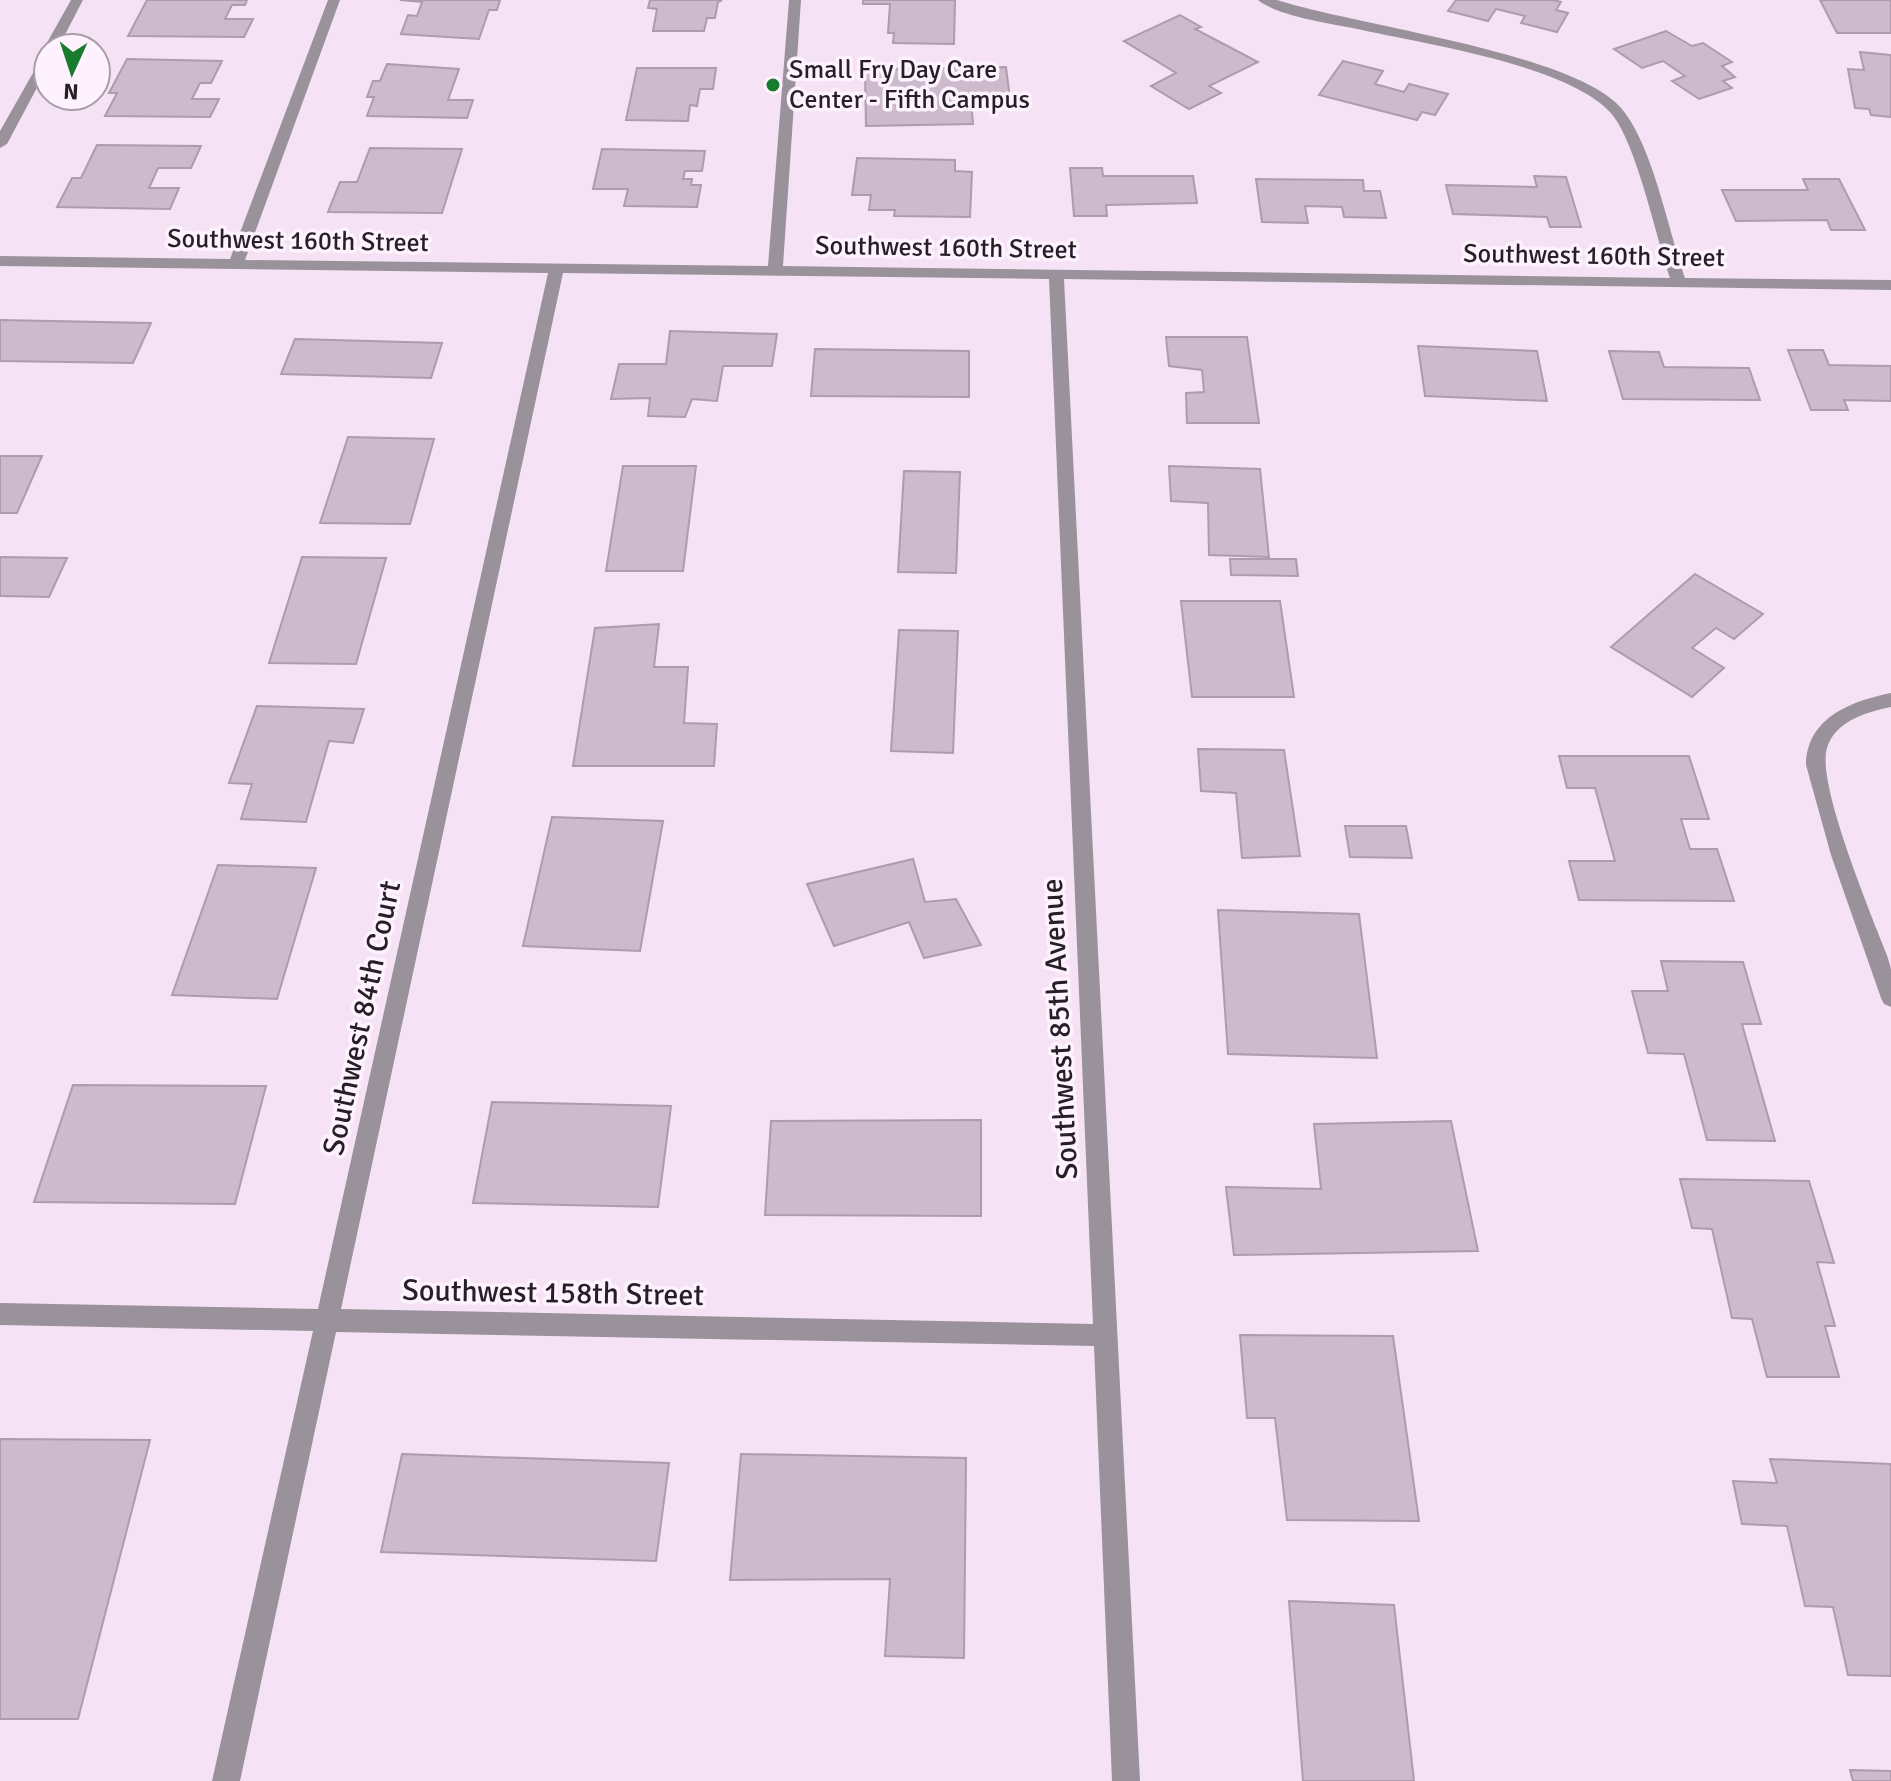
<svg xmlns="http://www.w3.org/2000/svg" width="1891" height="1781" viewBox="0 0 1891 1781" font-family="Signika,sans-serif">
	<rect width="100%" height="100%" fill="#f5e2f5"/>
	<g fill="#cdbbcd" stroke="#ad9cad" stroke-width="2">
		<polygon points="147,0 247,0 245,5 232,5 225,19 253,19 244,37 128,36"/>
		<polygon points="400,0 500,0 497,10 489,10 479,39 401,34 408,15 417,16 422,2"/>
		<polygon points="650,0 722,0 718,2 715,18 707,18 704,31 653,31 657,9 648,8"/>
		<polygon points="863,0 955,0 954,44 893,43 894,33 888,33 890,4 863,4"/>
		<polygon points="1456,0 1553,0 1561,2 1556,10 1568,13 1557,32 1521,23 1525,16 1496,9 1488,21 1448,11"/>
		<polygon points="1820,0 1891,0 1891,33 1837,33"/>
		<polygon points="1180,15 1201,27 1195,29 1258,62 1209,86 1221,93 1189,109 1151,86 1176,73 1124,41"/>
		<polygon points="1666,31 1692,46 1703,43 1732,62 1722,66 1735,77 1723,81 1732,88 1699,99 1672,81 1685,76 1663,61 1642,68 1614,49"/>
		<polygon points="1860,52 1891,55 1891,117 1871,115 1869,109 1855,108 1848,69 1864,70"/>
		<polygon points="127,59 222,61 211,83 200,83 192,99 219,99 210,117 105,116 117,93 109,93"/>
		<polygon points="1343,61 1383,71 1375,84 1404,92 1409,84 1448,94 1435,115 1422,112 1417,120 1319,95"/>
		<polygon points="387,64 459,69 448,100 473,100 467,118 367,116 374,97 367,97 373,81 380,81"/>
		<polygon points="1006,67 1010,99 971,100 973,124 866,126 865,70"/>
		<polygon points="637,68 716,68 713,89 700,89 697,106 690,105 688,121 626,120"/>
		<polygon points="97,145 201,146 191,168 158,168 149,188 179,188 170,209 57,207 72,178 81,178"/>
		<polygon points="370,148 462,149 442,213 328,212 340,182 357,182"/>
		<polygon points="602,149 705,151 702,171 685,171 683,179 692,179 691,185 701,185 697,207 624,206 628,189 593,189"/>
		<polygon points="857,158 955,160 955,171 972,172 970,217 894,216 895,210 869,210 871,195 852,195"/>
		<polygon points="1070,168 1102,168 1103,176 1193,176 1197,203 1106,205 1107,216 1074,216"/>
		<polygon points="1534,176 1566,177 1581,227 1550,227 1547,217 1453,214 1446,185 1537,187"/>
		<polygon points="1256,179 1363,180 1364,191 1380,191 1386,218 1344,217 1342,207 1305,206 1308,223 1262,222"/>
		<polygon points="1803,179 1839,179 1865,230 1831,230 1827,220 1736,221 1722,190 1808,190"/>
		<polygon points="0,320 151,323 133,363 0,361"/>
		<polygon points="670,331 777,334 772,366 723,366 717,401 692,399 685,417 648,416 650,398 611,399 619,364 666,364"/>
		<polygon points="1166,337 1247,337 1259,423 1187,423 1186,393 1204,392 1202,370 1169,366"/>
		<polygon points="295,339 442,343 431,378 281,374"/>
		<polygon points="1418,346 1537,351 1547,401 1425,396"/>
		<polygon points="815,349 969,351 969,397 811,396"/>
		<polygon points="1788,350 1823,350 1829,365 1891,366 1891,401 1844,400 1848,410 1811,410"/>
		<polygon points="1609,351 1659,352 1664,367 1749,368 1760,400 1623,399"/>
		<polygon points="348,437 434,439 410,524 320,523"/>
		<polygon points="0,456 42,456 17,513 0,513"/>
		<polygon points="623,466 696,466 683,571 606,571"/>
		<polygon points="1169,466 1260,469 1269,557 1209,555 1208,503 1171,501"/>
		<polygon points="904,471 960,472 956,573 898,572"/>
		<polygon points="0,557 67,558 49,597 0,596"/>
		<polygon points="302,557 386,558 356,664 269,663"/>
		<polygon points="1230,559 1296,559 1298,576 1231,575"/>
		<polygon points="1695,574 1763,614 1734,639 1716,628 1692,648 1724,668 1692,697 1611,647"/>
		<polygon points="1181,601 1280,601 1294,697 1192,697"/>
		<polygon points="659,624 654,667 688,667 684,723 717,724 714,766 573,766 595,628"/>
		<polygon points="899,630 958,631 953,753 891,751"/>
		<polygon points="257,706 364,709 353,743 329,741 306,822 241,819 252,784 229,783"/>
		<polygon points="1198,749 1284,750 1300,856 1242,858 1236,793 1201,791"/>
		<polygon points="1559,756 1689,756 1709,819 1681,819 1690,849 1717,849 1734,901 1579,900 1569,861 1615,861 1595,788 1567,788"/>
		<polygon points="552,817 663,821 640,951 523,946"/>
		<polygon points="1345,826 1406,826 1412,858 1350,857"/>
		<polygon points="913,859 925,902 956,899 981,945 924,958 909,922 834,946 807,884"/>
		<polygon points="218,865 316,868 277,999 172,995"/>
		<polygon points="1218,910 1359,914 1377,1058 1228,1054"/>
		<polygon points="1661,961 1743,962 1761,1024 1742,1024 1775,1141 1707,1140 1684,1054 1648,1053 1632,991 1668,991"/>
		<polygon points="73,1085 266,1086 235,1204 34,1202"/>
		<polygon points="492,1102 671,1106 658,1207 473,1203"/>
		<polygon points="981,1120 981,1216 765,1215 771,1121"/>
		<polygon points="1451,1121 1478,1251 1234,1255 1226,1187 1321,1189 1314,1124"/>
		<polygon points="1680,1179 1809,1181 1834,1263 1817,1262 1835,1326 1825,1326 1839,1377 1767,1377 1752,1319 1732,1318 1712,1229 1692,1228"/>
		<polygon points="1240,1335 1393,1336 1419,1521 1287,1520 1275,1418 1247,1418"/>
		<polygon points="0,1439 150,1440 78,1719 0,1719"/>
		<polygon points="402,1454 669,1463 656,1561 381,1552"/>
		<polygon points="741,1454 966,1458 964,1658 885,1656 890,1579 730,1580"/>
		<polygon points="1770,1459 1891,1464 1891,1676 1848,1675 1833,1607 1805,1606 1787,1526 1742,1524 1733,1481 1777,1483"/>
		<polygon points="1289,1601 1394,1605 1414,1781 1303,1781"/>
		<polygon points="1850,1770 1891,1771 1891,1781 1853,1781"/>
	</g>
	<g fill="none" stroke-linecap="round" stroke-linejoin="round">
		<g fill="#9a929a" fill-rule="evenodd">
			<polygon points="71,0 83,0 58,48 48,48 48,67 7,144 0,148 0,131 46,50 44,48"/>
			<path d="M328,0H340L245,260L768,266L789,0H801L783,266L1670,278C1656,238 1636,140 1610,112C1566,65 1426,44 1362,30C1335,24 1279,17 1258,0H1277C1354,25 1575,53 1621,108C1653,145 1668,230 1685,278L1891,280V290L1064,279L1140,1781H1112L1094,1346L336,1332L240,1781H212L313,1331L0,1325V1303L318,1309L548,273L0,266V256L230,259ZM563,273L1049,279L1093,1324L341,1309Z"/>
			<path d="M1891,693V707C1867,712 1835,721 1827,748C1817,781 1863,893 1877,930C1881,942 1889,957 1891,970C1891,982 1891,995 1891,1007L1884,1004L1881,998L1831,855L1806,765C1807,717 1852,701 1891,693Z"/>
		</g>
	</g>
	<circle fill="#197b2d" stroke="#fef2fe" stroke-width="3" cx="773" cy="85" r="8"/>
	<g text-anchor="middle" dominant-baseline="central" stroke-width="7" stroke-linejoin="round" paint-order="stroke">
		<g font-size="26" fill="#261f26" stroke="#fef2fe" text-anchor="start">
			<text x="789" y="70">Small Fry Day Care<tspan x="789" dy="30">Center - Fifth Campus</tspan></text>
		</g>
		<g font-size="26" fill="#261f26" stroke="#fef2fe">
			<text transform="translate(298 241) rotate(1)">Southwest 160th Street</text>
			<text transform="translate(946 248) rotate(1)">Southwest 160th Street</text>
			<text transform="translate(1594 256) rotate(1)">Southwest 160th Street</text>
		</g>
		<g font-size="30" fill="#261f26" stroke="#fef2fe">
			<text transform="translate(362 1018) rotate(-78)">Southwest 84th Court</text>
			<text transform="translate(1060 1029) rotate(-93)">Southwest 85th Avenue</text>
			<text transform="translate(553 1293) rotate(1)">Southwest 158th Street</text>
		</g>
	</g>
	<g transform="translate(72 72) rotate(183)"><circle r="38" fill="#fef2fe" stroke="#a89ea8" stroke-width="2"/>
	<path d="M0-6L14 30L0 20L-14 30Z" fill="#197b2d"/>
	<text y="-12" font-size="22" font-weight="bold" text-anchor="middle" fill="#261f26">N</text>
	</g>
</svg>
